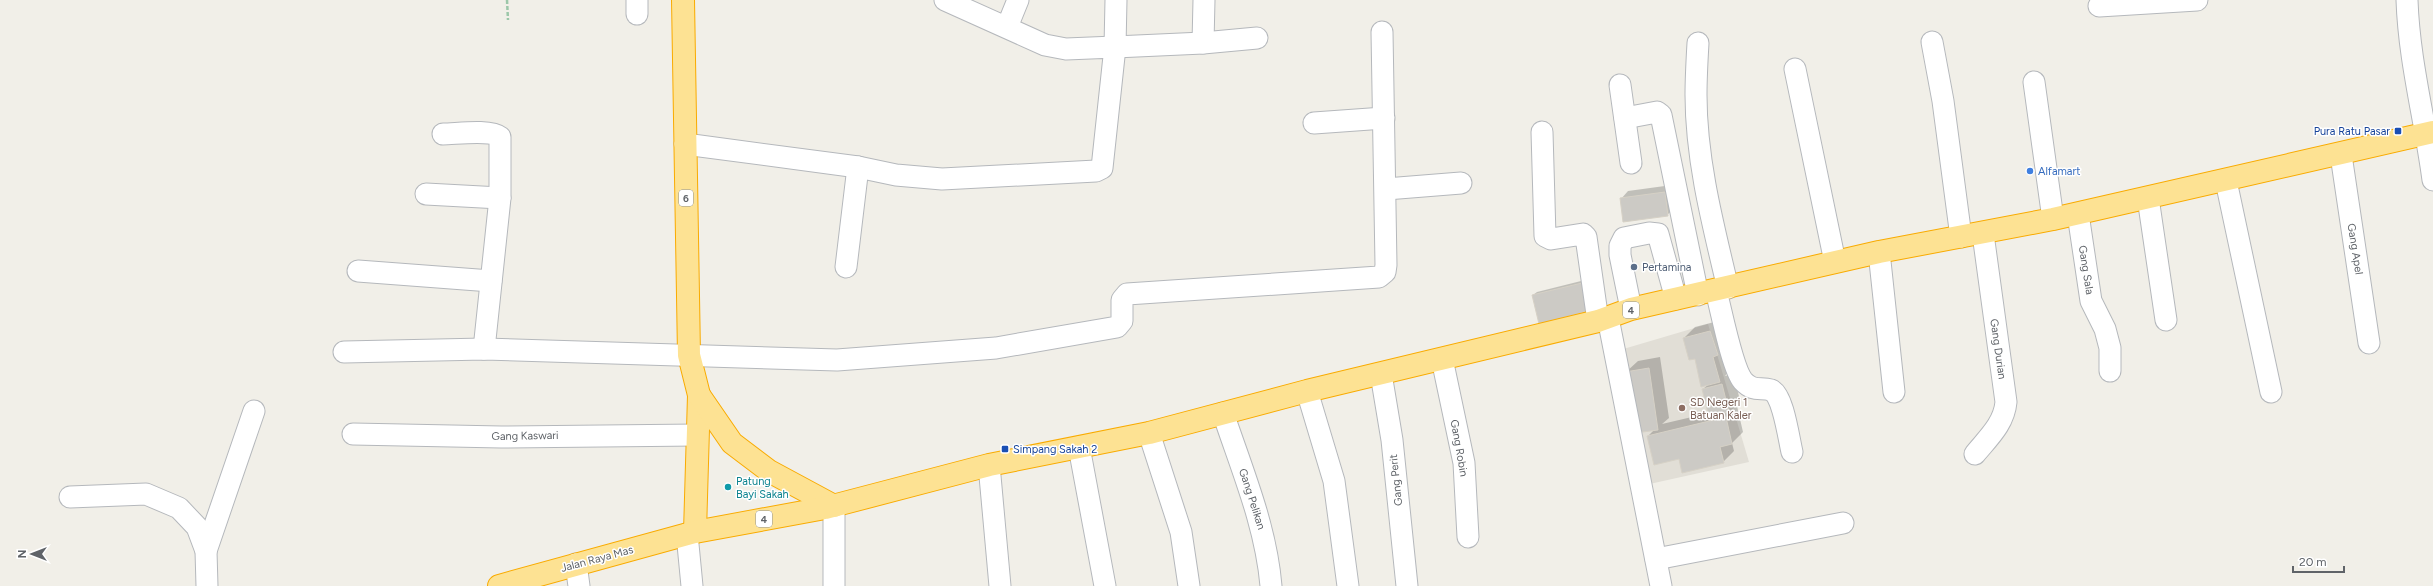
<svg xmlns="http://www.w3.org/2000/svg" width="2433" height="586" viewBox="0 0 2433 586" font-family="Figtree,sans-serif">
	<rect width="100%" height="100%" fill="#f1efe8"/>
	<polygon fill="#e1ded6" points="1708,324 1749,462 1645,485 1620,350"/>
	<g fill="#0003">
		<polygon points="1672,185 1675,208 1667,215 1621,199 1628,191"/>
		<polygon points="1585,280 1591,307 1533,295 1537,292"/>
		<polygon points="1722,320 1730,370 1725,376 1733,374 1740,400 1732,407 1737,406 1743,432 1732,443 1734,451 1723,462 1679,458 1648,436 1655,429 1626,372 1638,361 1660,357 1669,418 1662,424 1709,413 1703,389 1709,384 1684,338 1695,327"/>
	</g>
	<g fill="#cccac5" stroke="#d6d1c6">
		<polygon points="1665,192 1668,216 1623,222 1620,198"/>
		<polygon points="1582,283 1588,311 1539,324 1532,295"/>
		<polygon points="1710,331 1718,355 1713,357 1720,382 1701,387 1695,359 1689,360 1683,338"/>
		<polygon points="1649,368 1658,430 1635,433 1625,372"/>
		<polygon points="1722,384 1729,412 1709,417 1702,389"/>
		<polygon points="1726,417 1732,444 1720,447 1724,463 1682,473 1679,459 1654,465 1647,436"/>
	</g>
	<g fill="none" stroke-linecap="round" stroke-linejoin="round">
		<defs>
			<g id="minor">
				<polyline points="1116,0 1115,47 1203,43 1257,38"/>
				<path d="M2407,0C2409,61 2425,119 2433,180"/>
				<polyline points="2099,6 2197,0"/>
				<polyline points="637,14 637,0"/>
				<polyline points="1007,27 1018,0"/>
				<polyline points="1932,42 1943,101 1961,237"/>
				<polyline points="1203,43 1204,0"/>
				<path d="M1698,43C1697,60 1696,77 1696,95C1696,160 1713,225 1728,288"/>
				<polyline points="1795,69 1835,262"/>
				<polyline points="2034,82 2053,219"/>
				<polyline points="1620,85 1631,163"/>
				<polyline points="1625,118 1657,112 1661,115 1698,295"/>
				<polyline points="1314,123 1384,118"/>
				<polyline points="1542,132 1545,236 1551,239 1583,234 1586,237 1598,321"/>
				<path d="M443,134C456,134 490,129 500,137V198L484,349"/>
				<polyline points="685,144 858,167 896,175 942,179 1096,171 1102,168 1115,47 1066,49 1045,45 945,0"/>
				<polyline points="2341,155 2369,343"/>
				<polyline points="2226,181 2271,392"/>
				<polyline points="1386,189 1461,183"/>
				<polyline points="426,194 500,198"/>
				<polyline points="2148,198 2166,320"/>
				<polyline points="2078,214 2091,301 2105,329 2110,348 2110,371"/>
				<polyline points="1879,252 1894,392"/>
				<polyline points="846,267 858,167"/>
				<polyline points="358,271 491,281"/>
				<path d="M1716,291C1721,309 1732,368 1743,381C1753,392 1760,387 1771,390C1783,394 1789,440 1792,452"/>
				<polyline points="1631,309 1620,255 1620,246 1624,238 1649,233 1658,234 1676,299"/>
				<polyline points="1608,318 1661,586"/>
				<polyline points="344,352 484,349 837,360 996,348 1117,327 1122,321 1122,300 1127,294 1379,277 1385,272 1386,265 1382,32"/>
				<polyline points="1442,359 1464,463 1468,537"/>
				<polyline points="1381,374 1392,440 1407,586"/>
				<polyline points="1307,391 1334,481 1348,586"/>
				<path d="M1223,413C1242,470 1266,526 1271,586"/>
				<polyline points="1149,433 1181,532 1189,586"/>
				<polyline points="353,434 501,437 697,435"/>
				<polyline points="1079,447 1105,586"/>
				<path d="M1975,454C1988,438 2004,424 2006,402L1983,234"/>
				<polyline points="989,465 1000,586"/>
				<polyline points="70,497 146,494 179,508 197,527 206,551 207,586"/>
				<polyline points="687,534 692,586"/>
				<polyline points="206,551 254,411"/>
				<polyline points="1656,559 1843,523"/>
				<polyline points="576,564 579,586"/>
				<polyline points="834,586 834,506"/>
			</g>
			<g id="highway">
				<polyline points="683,0 689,355 699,395 695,532"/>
				<polyline points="699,395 732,443 769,471 834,506"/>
				<polyline points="499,586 695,532 825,508 989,465 1149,433 1307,391 1598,321 1631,309 1879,252 2053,219 2433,132"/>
			</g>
		</defs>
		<use href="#minor" stroke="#b5b8bc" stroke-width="23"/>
		<use href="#highway" stroke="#f9ab00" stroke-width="24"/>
		<polyline stroke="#9cc7a9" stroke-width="2.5" stroke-dasharray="4 2" stroke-linecap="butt" points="507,0 508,20"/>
		<use href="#minor" stroke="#fff" stroke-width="21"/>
		<use href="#highway" stroke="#fde293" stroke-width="22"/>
	</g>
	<g fill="#1a4fb4" stroke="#fff" stroke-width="1.5">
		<rect x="2394" y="127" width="8" height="8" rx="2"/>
		<rect x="1001" y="445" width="8" height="8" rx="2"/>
	</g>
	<circle fill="#3f7fe0" stroke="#fff" stroke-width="1.5" cx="2030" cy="171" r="4"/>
	<circle fill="#5c6f8a" stroke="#fff" stroke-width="1.5" cx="1634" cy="267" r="4"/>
	<circle fill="#8d6e63" stroke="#fff" stroke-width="1.5" cx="1682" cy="408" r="4"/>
	<circle fill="#0f9aa8" stroke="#fff" stroke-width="1.5" cx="728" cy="487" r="4"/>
	<g text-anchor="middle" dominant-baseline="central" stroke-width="3" stroke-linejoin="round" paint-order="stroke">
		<g fill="#fff" stroke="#8f9295" stroke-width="1">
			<rect x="679" y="190" width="14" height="16" rx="3"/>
			<rect x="1623" y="302" width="16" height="16" rx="3"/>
			<rect x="756" y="511" width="16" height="16" rx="3"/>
		</g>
		<g font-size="10" font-weight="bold" fill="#5f6368">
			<text x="686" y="198">6</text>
			<text x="1631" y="310">4</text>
			<text x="764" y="519">4</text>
		</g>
		<g font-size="11" fill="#164399" stroke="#fff" text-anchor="end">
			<text x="2390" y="131">Pura Ratu Pasar</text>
			<text x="1013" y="449" text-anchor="start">Simpang Sakah 2</text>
		</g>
		<g font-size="11" fill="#366cbe" stroke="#fff" text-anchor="start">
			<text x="2038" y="171">Alfamart</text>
		</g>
		<g font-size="11" fill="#5f6368" stroke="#fff">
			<text transform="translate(2355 249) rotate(81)">Gang Apel</text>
			<text transform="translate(2086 270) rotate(81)">Gang Sala</text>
			<text transform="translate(1998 349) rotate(82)">Gang Durian</text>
			<text transform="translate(525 436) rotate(-1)">Gang Kaswari</text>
			<text transform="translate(1459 448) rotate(80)">Gang Robin</text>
			<text transform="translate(1396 480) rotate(-96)">Gang Perit</text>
			<text transform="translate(1252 499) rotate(72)">Gang Pelikan</text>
			<text transform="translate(597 559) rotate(-15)">Jalan Raya Mas</text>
		</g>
		<g font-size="11" fill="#4e5e75" stroke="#fff" text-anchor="start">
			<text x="1642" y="267">Pertamina</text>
		</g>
		<g font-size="11" fill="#785e54" stroke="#fff" text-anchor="start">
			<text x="1690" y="402">SD Negeri 1<tspan x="1690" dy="13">Batuan Kaler</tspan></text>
		</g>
		<g font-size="11" fill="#0d838f" stroke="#fff" text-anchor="start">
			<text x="736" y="481">Patung<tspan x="736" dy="13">Bayi Sakah</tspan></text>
		</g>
	</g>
	<g transform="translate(32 554) rotate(270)" stroke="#ffffff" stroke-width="3" paint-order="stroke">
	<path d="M0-3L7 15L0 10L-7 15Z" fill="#5f6368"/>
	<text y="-6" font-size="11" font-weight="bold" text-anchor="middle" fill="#5f6368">N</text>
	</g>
	<path d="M2293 566v6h51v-6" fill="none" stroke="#5f6368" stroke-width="2"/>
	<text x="2299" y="566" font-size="12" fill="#5f6368" stroke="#ffffff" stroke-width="3" paint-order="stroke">20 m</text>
</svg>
